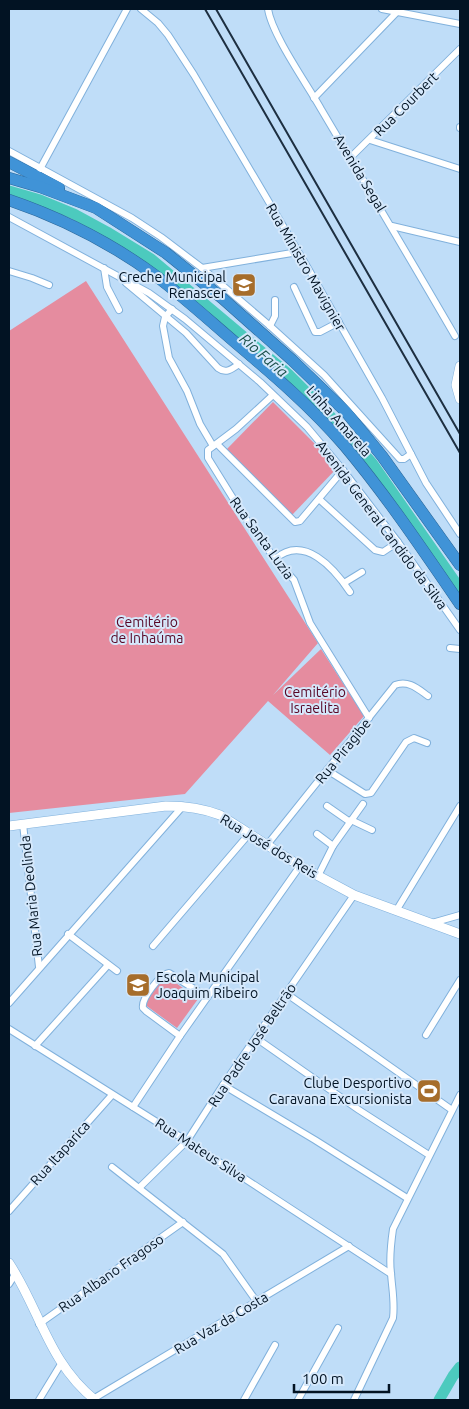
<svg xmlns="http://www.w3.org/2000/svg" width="469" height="1409" viewBox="0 0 469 1409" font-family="Ubuntu,sans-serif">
	<rect width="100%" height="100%" fill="#bfddf8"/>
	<g fill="#e58c9f">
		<polygon points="86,281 318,643 273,695 321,649 364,716 330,755 268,701 185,794 9,813 9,331"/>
		<polygon points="273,402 338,467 292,515 226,450"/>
		<polygon points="165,975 198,999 177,1028 144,1004"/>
	</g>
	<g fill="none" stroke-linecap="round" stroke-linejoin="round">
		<g stroke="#4ccabe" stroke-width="11">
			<polyline points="9,191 40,200 74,214 107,232 151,259 288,374 329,415 372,463 460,589"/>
			<polyline points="439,1400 453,1376 460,1367"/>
		</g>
		<defs>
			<g id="street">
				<polyline points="141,9 158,23 168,35 194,75 309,270 382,398 426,483 460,534"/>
				<path d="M268,9C272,35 307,84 321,109C366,185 411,260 455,336"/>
				<polyline points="382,9 460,24"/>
				<polyline points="314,98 397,12"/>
				<polyline points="460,128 460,127"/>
				<polyline points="370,140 460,169"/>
				<polyline points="9,151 132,218 161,237 202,268 270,326 324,375 400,459 404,459 411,454"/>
				<polyline points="350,158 460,49"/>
				<polyline points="40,169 127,9"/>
				<polyline points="9,217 149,293 185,319 260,382 307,427 343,470 398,542 460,630"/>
				<polyline points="392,226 460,242"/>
				<polyline points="104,268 107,287 119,310"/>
				<polyline points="202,268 298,252"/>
				<polyline points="9,271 32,278 49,285"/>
				<path d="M126,283L186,333L218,368C226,374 232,369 239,364"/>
				<polyline points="294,287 315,332 320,332 339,322"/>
				<polyline points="172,309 165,317 163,326 169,358 187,391 200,424 213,446"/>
				<polyline points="270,326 275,316 275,300"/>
				<polyline points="273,395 236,429 208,450 208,458 244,516 275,559 294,580 310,623 369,718"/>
				<polyline points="217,444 295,522 300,521 343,470"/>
				<polyline points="319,499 375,550 383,552 398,542"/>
				<path d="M275,559C304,534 334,568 350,592"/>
				<polyline points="344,583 362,572"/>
				<polyline points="450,648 460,649"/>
				<polyline points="327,770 365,794 371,793 406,742 414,738 427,743"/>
				<polyline points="327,806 350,822"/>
				<polyline points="351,820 372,830"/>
				<polyline points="23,824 39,967"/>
				<polyline points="317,834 333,846"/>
				<path d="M267,845L395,685C409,680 418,689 428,696"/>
				<polyline points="318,876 333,846 363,804"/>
				<polyline points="396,911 460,806"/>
				<polyline points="432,923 460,915"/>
				<polyline points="68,934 117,971"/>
				<polyline points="153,946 249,834"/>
				<polyline points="287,994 452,1110"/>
				<polyline points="9,1003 183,806"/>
				<polyline points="9,1029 187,1141 391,1274"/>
				<polyline points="426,1035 460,980"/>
				<path d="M180,1036L146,1011L143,1008C141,999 160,974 169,973L207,997"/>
				<polyline points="256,1038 359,1110 429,1155"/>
				<polyline points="35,1046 108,965"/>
				<polyline points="223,1085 315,1140 407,1198"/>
				<polyline points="133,1107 180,1036 300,866"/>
				<polyline points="112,1167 223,1254 257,1302"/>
				<polyline points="140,1187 187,1141 223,1085 354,895"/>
				<polyline points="9,1211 112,1095"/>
				<polyline points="9,1284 16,1273"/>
				<polyline points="39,1324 183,1222"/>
				<polyline points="93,1399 349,1246"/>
				<polyline points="39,1400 61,1364"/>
				<polyline points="244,1400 275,1345"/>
				<polyline points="298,1400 338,1328"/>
				<path d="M354,1400L393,1318C395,1302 392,1289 391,1273C389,1258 391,1243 393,1229L460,1095"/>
			</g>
			<g id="secondary">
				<polyline points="460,366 456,385 460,399"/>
				<path d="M9,826L166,806C185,806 202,808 220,815L300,866L354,895L460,934"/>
				<path d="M9,1263C40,1310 48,1362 95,1400"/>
			</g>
			<g id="highway">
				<polyline points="9,162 59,188"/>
				<polyline points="9,178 40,187 96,208 166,253 222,298 292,360 346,412 382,456 460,565"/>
				<path d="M9,200C62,218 111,243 156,276C184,297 210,321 237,344C275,376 312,408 344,445C386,495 423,550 460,604"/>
			</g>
		</defs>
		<use href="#street" stroke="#81b1dc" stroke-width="8"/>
		<use href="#secondary" stroke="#81b1dc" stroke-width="10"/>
		<use href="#highway" stroke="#2a6698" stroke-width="12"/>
		<use href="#street" stroke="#fff" stroke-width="6"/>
		<use href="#secondary" stroke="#fff" stroke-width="9"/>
		<use href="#highway" stroke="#4093d7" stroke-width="11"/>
		<g stroke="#1d2f41" stroke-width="2">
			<polyline points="205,9 460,453"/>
			<polyline points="216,9 460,434"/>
		</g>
	</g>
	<defs>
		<symbol id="school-square" viewBox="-11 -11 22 22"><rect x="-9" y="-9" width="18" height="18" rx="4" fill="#a66d2b" stroke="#d5e8fb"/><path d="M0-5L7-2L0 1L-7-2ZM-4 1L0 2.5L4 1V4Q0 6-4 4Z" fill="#fff"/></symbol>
		<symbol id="stadium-square" viewBox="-11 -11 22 22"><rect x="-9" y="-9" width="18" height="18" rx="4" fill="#a66d2b" stroke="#d5e8fb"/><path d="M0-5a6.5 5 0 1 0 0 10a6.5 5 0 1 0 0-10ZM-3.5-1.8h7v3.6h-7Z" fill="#fff"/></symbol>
	</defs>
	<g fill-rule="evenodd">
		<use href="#school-square" x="230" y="271" width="28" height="28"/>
		<use href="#school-square" x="124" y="971" width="28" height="28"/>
		<use href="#stadium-square" x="415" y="1077" width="28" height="28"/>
	</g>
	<g text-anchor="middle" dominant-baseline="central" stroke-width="4" stroke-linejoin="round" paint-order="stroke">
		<g font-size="14" fill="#021323" stroke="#d5e8fb">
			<text transform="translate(406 104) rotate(-45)">Rua Courbert</text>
			<text transform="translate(360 173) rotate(59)">Avenida Segal</text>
			<text transform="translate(306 267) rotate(60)">Rua Ministro Mavignier</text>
			<text transform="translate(339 421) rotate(48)">Linha Amarela</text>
			<text transform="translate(382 525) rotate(53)">Avenida General Candido da Silva</text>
			<text transform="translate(262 538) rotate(54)">Rua Santa Luzia</text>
			<text transform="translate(343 751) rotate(-51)">Rua Piragibe</text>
			<text transform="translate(269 846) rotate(31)">Rua José dos Reis</text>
			<text transform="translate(31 896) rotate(-96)">Rua Maria Deolinda</text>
			<text transform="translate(252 1045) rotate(-56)">Rua Padre José Beltrão</text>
			<text transform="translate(201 1150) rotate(33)">Rua Mateus Silva</text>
			<text transform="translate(60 1153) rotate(-48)">Rua Itaparica</text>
			<text transform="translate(111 1273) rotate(-35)">Rua Albano Fragoso</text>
			<text transform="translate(221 1323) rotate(-31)">Rua Vaz da Costa</text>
		</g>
		<g font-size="14" fill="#021323" stroke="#d5e8fb" text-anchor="end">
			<text x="226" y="277">Creche Municipal<tspan x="226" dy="16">Renascer</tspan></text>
			<text x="156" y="977" text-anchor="start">Escola Municipal<tspan x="156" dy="16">Joaquim Ribeiro</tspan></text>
			<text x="412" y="1083">Clube Desportivo<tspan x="412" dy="16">Caravana Excursionista</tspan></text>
		</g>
		<g font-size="14" fill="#580625" stroke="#d5e8fb">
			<text x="147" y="622">Cemitério<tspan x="147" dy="16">de Inhaúma</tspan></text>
			<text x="315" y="692">Cemitério<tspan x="315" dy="16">Israelita</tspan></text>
		</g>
		<g font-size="15" font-style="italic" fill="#1a4f4a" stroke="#d5e8fb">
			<text transform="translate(264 355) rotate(41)">Rio Faria</text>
		</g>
	</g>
	<rect width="469" height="1409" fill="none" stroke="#021323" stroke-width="20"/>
	<path d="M294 1384v8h95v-8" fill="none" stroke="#021323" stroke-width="2.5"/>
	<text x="302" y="1384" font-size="15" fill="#021323" stroke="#d5e8fb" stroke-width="4" paint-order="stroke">100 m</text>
</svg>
